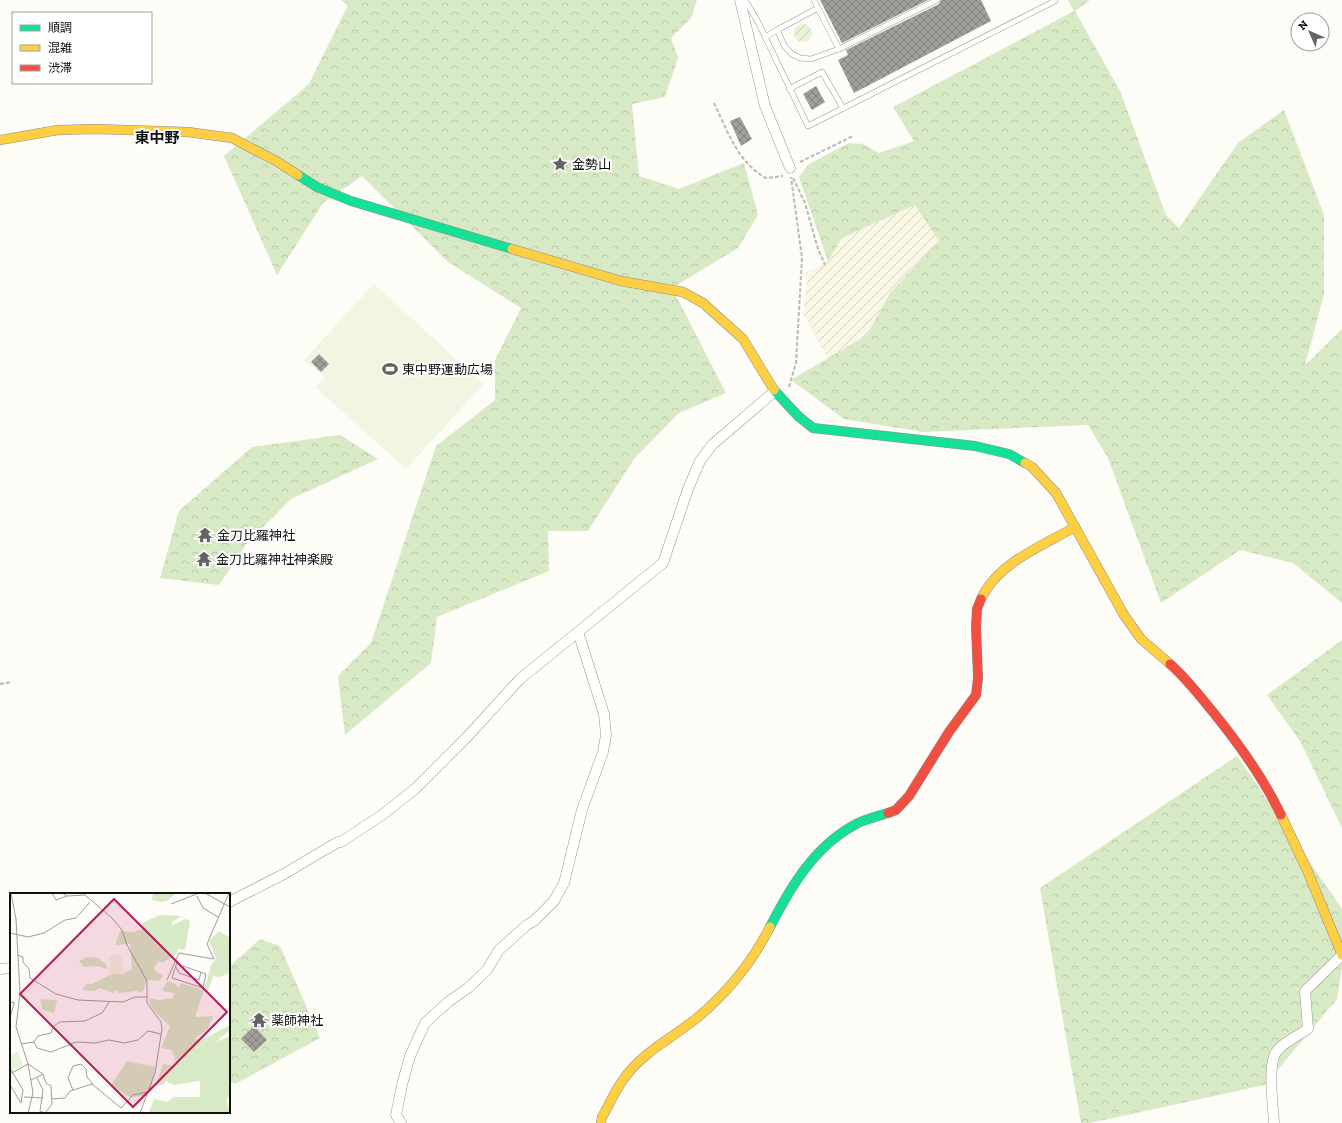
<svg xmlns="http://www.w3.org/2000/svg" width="1342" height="1123" viewBox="0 0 1342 1123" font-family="'Zilla Slab','Noto Sans JP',serif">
	<defs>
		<pattern id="farmland-furrows" width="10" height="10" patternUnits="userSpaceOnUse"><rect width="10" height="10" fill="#f9f7e4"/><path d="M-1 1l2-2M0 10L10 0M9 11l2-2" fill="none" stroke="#d4d3c3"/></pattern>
		<pattern id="forest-crowns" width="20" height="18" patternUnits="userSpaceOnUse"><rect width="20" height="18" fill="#d8eac5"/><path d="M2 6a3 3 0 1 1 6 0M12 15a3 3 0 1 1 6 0" fill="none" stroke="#b8c8a8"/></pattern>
		<pattern id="garden-furrows" width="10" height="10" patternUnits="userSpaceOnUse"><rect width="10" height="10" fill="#e7f3d7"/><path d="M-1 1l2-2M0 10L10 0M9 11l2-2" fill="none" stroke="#c5cfb8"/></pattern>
		<pattern id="building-cross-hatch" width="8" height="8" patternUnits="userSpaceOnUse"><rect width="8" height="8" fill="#a19f9c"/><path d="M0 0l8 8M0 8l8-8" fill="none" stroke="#82807e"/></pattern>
	</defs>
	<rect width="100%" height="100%" fill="#fdfcf7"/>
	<polygon fill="url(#farmland-furrows)" points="915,205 939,241 890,293 867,335 828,358 803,314 807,283 806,273 828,261 842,238"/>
	<g fill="url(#forest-crowns)">
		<polygon points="341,0 697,0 691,18 671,38 678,58 665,97 632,104 639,176 679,189 744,163 758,215 738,248 672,288 726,393 679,413 634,459 588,531 548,531 549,571 437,617 431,663 345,735 338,676 371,643 436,446 495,400 495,360 521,308 448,262 362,176 323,203 277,275 224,156 309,84 348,5"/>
		<polygon points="1068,0 1090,0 1075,11 1120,91 1166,215 1179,228 1238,143 1284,110 1324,215 1324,294 1305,365 1342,329 1342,603 1293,563 1240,550 1161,603 1108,458 1088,425 923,432 844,419 791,380 867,335 890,293 939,241 915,205 842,238 828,261 799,177 809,164 849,143 863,144 879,153 914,141 893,107 1074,11"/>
		<polygon points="340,435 378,459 291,499 248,542 219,585 160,578 179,511 252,447"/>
		<polygon points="1342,640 1342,828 1300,741 1267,695"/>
		<polygon points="1237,756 1342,909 1342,968 1337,999 1265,1085 1090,1123 1081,1123 1040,888"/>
		<polygon points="260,939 280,946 320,1038 235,1084 229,1081 229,967"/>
	</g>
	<circle fill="url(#garden-furrows)" cx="803" cy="33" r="9"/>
	<polygon fill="#f0f6e1" points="374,284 483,384 406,469 315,387 325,377 304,360"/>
	<g fill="url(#building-cross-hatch)">
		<polygon points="820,0 928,0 842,43"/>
		<polygon points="941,0 981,0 991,21 854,93 838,60 848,55 846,50 939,4"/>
		<polygon points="816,86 825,102 812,110 803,94"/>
		<polygon points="740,117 752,139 741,146 730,121"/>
		<polygon points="319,354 329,364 321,372 311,362"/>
		<polygon points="204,552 211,558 204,566 197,560"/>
		<polygon points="260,1012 268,1020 258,1029 250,1021"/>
		<polygon points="254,1026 267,1040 254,1052 241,1039"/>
	</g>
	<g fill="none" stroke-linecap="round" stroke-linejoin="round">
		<defs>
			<g id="lane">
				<polyline points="745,0 757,20 808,126 1055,1 1054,0"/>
				<polyline points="814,0 818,8"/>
				<polyline points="777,30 818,8 839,49"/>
				<polyline points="765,37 777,30 785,47 792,54 800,58 811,59 839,49 937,0"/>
				<polyline points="789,89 822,72 843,108"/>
			</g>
			<g id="street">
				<polyline points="740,0 765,106 790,168"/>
				<polyline points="229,902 284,874 338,842 341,842 382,815 415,789 468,736 520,679 663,563 688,489 700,461 713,444 775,391"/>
				<polyline points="0,969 11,968"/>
				<polyline points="401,1123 396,1115 402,1085 410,1056 425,1023 448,1002 468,988 487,970 499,950 527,925 534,921 554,901 564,883 582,810 603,752 606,735 604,714 578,632"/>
				<path d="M1274,1123C1273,1106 1268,1069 1275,1054C1281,1043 1298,1036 1308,1029L1305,991L1342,955"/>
			</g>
			<g id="fast">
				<polyline points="298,175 317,187 351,201 512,249"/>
				<polyline points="774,390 798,416 813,428 975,446 1009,454 1025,463"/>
				<path d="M770,927C791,886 815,845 858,823C867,819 878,816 888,813"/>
			</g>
			<g id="slow">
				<polyline points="0,140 58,130 96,129 188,132 232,138 278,162 298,175"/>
				<polyline points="512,249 621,281 683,292 703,303 743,339 774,390"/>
				<polyline points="1025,463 1032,467 1056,493 1124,615 1141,639 1170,664"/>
				<path d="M981,599C997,563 1042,546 1075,527"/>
				<polyline points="1281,815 1307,870 1342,955"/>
				<path d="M601,1123L602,1117C609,1105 615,1091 623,1080C642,1052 673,1038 698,1017C728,992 752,962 770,927"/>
			</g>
			<g id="jam">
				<path d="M1170,664C1186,678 1199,695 1213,712C1239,744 1263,777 1281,815"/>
				<polyline points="888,813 896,810 909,796 949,732 976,695 978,678 976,627 977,609 981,599"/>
			</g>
		</defs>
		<use href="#lane" stroke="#979795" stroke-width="6"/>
		<use href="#street" stroke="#979795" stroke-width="11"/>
		<use href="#fast" stroke="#8e8d8b" stroke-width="10"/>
		<use href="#slow" stroke="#8e8d8b" stroke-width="10"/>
		<use href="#jam" stroke="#8e8d8b" stroke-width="10"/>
		<g stroke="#b9b9b8" stroke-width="2" stroke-dasharray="4 2" stroke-linecap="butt">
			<path d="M714,103C727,130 738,163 766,178L783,176"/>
			<polyline points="800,162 853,136"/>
			<polyline points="793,178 805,203 818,249 825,265"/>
			<polyline points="789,387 796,363 802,258 791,177"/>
			<polyline points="0,684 11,682"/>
		</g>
		<use href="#lane" stroke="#fffffe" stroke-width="5"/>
		<use href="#street" stroke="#fffffe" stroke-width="10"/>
		<use href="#fast" stroke="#16e098" stroke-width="9"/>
		<use href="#slow" stroke="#ffcf43" stroke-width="9"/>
		<use href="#jam" stroke="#f24e42" stroke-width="9"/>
	</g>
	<defs>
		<symbol id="sight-bare" viewBox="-9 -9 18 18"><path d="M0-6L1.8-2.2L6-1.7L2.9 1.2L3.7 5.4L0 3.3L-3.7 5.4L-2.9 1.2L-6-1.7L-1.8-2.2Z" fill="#646362" stroke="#fff" stroke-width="2.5" paint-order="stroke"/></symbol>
		<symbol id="stadium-bare" viewBox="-9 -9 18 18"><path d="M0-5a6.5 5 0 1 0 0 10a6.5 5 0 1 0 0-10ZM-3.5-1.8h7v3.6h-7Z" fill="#646362" stroke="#fff" stroke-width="2.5" paint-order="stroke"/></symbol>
		<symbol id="temple-bare" viewBox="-9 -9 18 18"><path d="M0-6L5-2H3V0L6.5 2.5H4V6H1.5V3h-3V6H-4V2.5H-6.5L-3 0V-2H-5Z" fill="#646362" stroke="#fff" stroke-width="2.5" paint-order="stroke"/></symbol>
	</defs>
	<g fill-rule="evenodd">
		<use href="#sight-bare" x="549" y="153" width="22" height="22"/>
		<use href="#stadium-bare" x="379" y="358" width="22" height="22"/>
		<use href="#temple-bare" x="194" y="524" width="22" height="22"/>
		<use href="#temple-bare" x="193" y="548" width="22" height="22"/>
		<use href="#temple-bare" x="248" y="1009" width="22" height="22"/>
	</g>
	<g text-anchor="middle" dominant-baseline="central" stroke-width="4" stroke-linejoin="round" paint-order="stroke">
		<g font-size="13" fill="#111" stroke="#fff" text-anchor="start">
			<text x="572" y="164">金勢山</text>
			<text x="402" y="369">東中野運動広場</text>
			<text x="217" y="535">金刀比羅神社</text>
			<text x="216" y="559">金刀比羅神社神楽殿</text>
			<text x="271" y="1020">薬師神社</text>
		</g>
		<g font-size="15" font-weight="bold" fill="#111" stroke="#fff">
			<text x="157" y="138">東中野</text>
		</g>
	</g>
	<g transform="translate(10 893)">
		<rect width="220" height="220" fill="#fdfcf7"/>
		<path d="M143,0H166L157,8L151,9L142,7ZM150,22L172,23L163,28L161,33L175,26L180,28L175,57L168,56L165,63L152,70L149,68L143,75L146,79L153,82L150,88L137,87L132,100L127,98L109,100L106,97L103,100L89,95L85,98L72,97L76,91H82L104,80L112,81L122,76L120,51L105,52L110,38L123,39L133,36L132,30ZM209,38L220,45V79L210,84L203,83L198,98H194L185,124L203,123L198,136L184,146L192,147L220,132V137L206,149L220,143V203L216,206L220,220H139L144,206L157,209L164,204H190V188L164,192L156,188L153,192L146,193L153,171L167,173L162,157L151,155L160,133L146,120L140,112L139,105L149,107L163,105L164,100L152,98L157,88L164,90L169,95L171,90L194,97L201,73L206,65L199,48ZM76,64L88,65L96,71L98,76L87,73L74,74L69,68ZM30,106L47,107L44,120L33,117ZM117,168L145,174L141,197L133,203L120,204L101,192Z" fill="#d8eac5"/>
		<path d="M8,158L13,172L3,177L0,172V162Z" fill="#e7f3d7"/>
		<path d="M112,61L113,79L99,80L100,62Z" fill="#f0f6e1"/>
		<path fill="none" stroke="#9f9e9b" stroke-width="1" d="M1,0L6,26L10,100L6,134L18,171L23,200L18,220M42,0L46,7L57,3M52,0L57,3L75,2L102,25L112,37L117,52L137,88V110L151,129L152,136L145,180L130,220M195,0L220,14M187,3L193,15L208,24M161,11L189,0M0,40L18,44L34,40L55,27L66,25L80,9M7,62L13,64V69L19,76L20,85L46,101L68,107L113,109L125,104H137M167,69L162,85L193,95L196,81L173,73M166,74L169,80L189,87L191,79M157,87L169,60L204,66L197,51L219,0M0,110L4,109V111L0,124M24,149L27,155L41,159L66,149L85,150L99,147L114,150L128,147L138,138L151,141M24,149L28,143L41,140L44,133L50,129L75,128L92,120L100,108M11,151L24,149M18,171L33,181L36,190L41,193M0,175L13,197L11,210L0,192M0,181L18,171M27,185L33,197L30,218L35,220M21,187L33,181M63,197L58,185L63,173L71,171L76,176L77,184L83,191M14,204L33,205M42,206L55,205L60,198L82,191L111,215L123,202L137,199M35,220L42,211L41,193"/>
		<path fill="#c2185b" fill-opacity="0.15" stroke="#c2185b" stroke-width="2" d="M104,6L217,119L123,214L10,101Z"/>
		<rect width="220" height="220" fill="none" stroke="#111" stroke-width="2"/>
	</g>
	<rect x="12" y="12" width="140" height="72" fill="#ffffff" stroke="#a0a0a0"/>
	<rect x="20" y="25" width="20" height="6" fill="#16e098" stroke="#a0a0a0"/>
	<text x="48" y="32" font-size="12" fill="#111111">順調</text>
	<rect x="20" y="45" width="20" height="6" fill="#ffcf43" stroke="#a0a0a0"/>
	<text x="48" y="52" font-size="12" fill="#111111">混雑</text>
	<rect x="20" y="65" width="20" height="6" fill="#f24e42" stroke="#a0a0a0"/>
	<text x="48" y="72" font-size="12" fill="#111111">渋滞</text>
	<g transform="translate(1310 32) rotate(315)"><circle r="19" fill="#ffffff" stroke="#a0a0a0"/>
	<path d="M0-3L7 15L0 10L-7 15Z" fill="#646362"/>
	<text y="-6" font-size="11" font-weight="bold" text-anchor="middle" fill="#111111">N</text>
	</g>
</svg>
